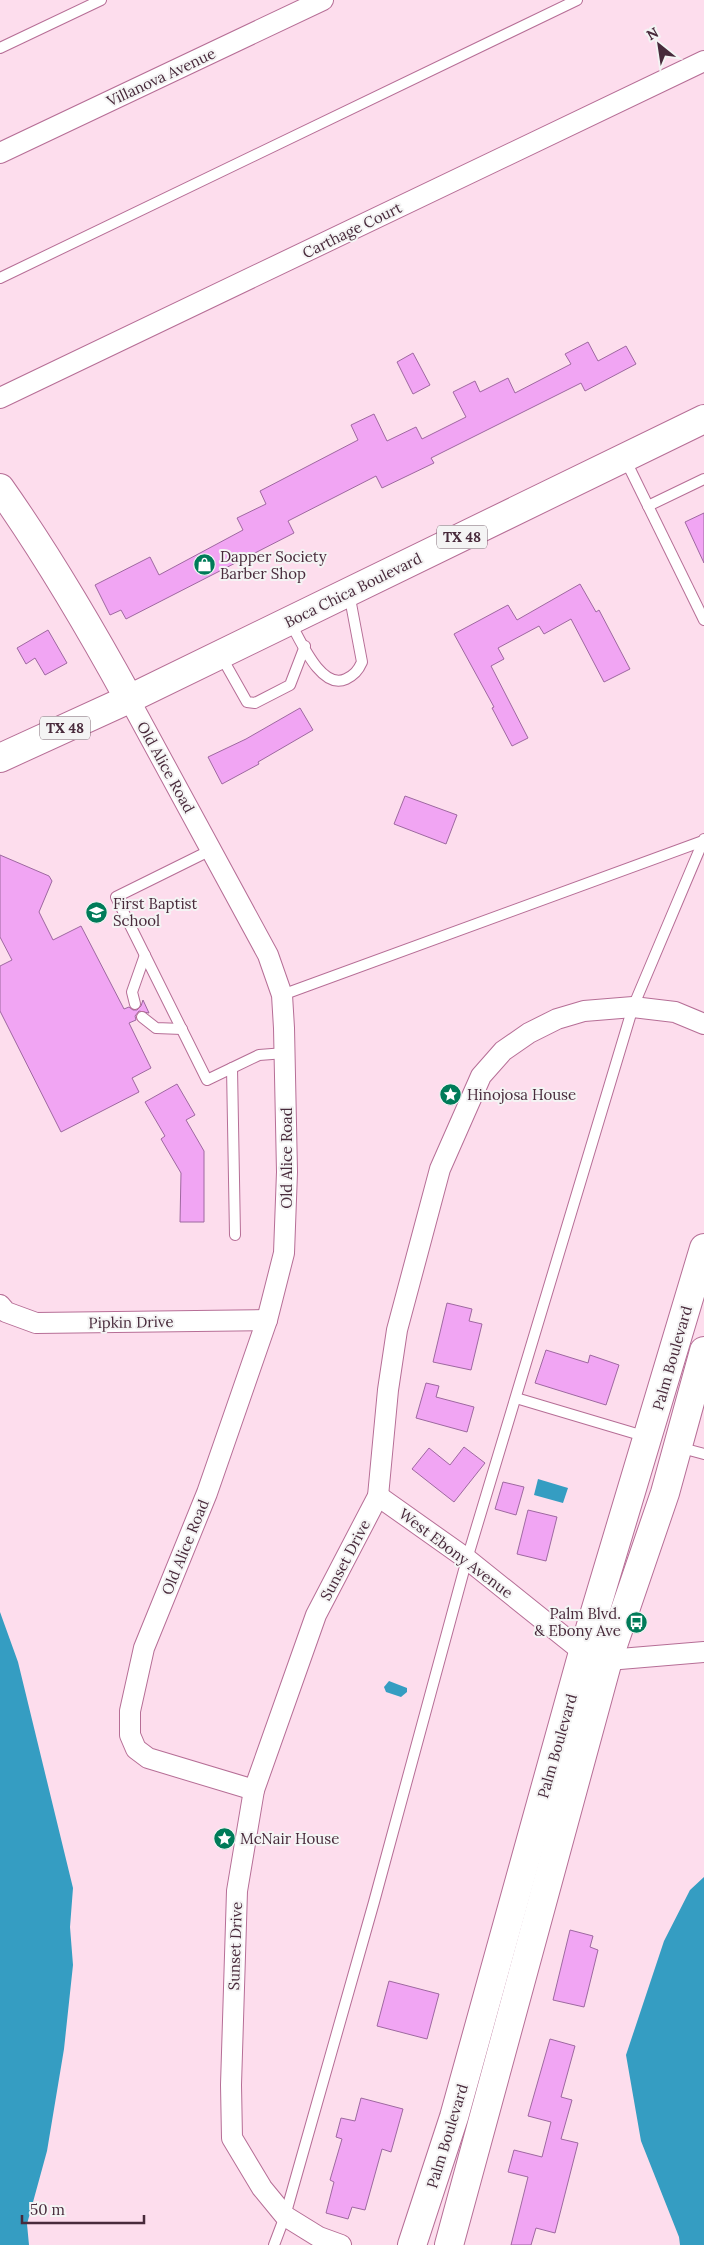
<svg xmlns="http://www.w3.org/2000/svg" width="704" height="2245" viewBox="0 0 704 2245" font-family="Lora,serif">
	<rect width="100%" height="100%" fill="#fddded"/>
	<g fill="#359dc2">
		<polygon points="538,1479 568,1488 563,1503 534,1495"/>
		<polygon points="0,1612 18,1662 73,1888 70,1927 73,1965 64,2049 47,2151 27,2224 29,2245 0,2245"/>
		<polygon points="389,1681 407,1688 407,1692 401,1697 386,1692 384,1687"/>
		<polygon points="704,1877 704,2245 680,2245 679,2237 641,2141 626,2055 664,1941 690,1890"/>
	</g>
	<g fill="#f1a5f3" stroke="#9e68a0">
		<polygon points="588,342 598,361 626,346 636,364 585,391 581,383 431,458 434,463 382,488 376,476 288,521 294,533 126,619 121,610 110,615 95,585 150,557 159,575 243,530 237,518 266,504 260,491 358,440 351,425 374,414 387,441 416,427 422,439 466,417 453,392 475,381 480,392 508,378 515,393 571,364 565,354"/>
		<polygon points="413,353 430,385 413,394 397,362"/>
		<polygon points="704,513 704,563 685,522"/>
		<polygon points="580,584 596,612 599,610 630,669 604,682 571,619 544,634 539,626 498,648 504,659 491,666 528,738 512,746 492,708 494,707 454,634 508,605 517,620"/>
		<polygon points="48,630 67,663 45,675 35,658 26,664 17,648"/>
		<polygon points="300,708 313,730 258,762 259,764 222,784 208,757 246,739"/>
		<polygon points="405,796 457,815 446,844 394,824"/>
		<polygon points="0,855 49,876 52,881 39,912 53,940 81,926 124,1009 129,1007 133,1010 137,1010 141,1006 143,1000 149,1013 139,1011 135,1016 136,1020 129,1023 151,1068 132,1078 139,1092 61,1132 0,1011 0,966 12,960 0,937"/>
		<polygon points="177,1084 195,1115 186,1120 204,1151 204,1222 180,1222 181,1173 161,1139 165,1136 145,1102"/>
		<polygon points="447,1303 472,1309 469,1321 482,1324 471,1370 433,1362"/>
		<polygon points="546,1350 588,1363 590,1355 619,1365 606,1405 535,1383"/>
		<polygon points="426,1383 439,1386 436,1397 474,1407 467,1432 416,1418"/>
		<polygon points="464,1447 485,1463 454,1502 412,1469 429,1448 450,1465"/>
		<polygon points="503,1482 524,1487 516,1515 495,1509"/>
		<polygon points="528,1510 557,1517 546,1561 517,1554"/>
		<polygon points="570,1930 593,1936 590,1947 598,1950 584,2007 553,2000"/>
		<polygon points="389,1981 439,1994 427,2039 377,2026"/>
		<polygon points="550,2039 575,2046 561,2097 572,2100 561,2139 578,2143 555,2233 536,2228 531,2245 511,2245 528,2177 508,2172 514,2150 542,2157 551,2122 528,2116"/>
		<polygon points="361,2098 403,2109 391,2152 382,2149 365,2210 352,2207 348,2219 326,2213 334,2182 330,2180 342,2139 336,2137 341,2118 355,2121"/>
	</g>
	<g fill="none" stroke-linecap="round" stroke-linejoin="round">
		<defs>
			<g id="lane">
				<polyline points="0,48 101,0"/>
				<polyline points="0,278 577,0"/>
				<polyline points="625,459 704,620"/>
				<polyline points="648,506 704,479"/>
				<path d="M290,622C300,639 321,691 346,679C354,675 358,671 362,662L349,593"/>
				<polyline points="221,656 247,702 255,703 290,685 305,646"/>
				<polyline points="211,850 116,897 207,1080 259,1055 285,1053"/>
				<polyline points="282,995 703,841"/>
				<polyline points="135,1004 132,992 145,955"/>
				<polyline points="142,1017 156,1028 182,1029"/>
				<polyline points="232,1068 235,1235"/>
				<polyline points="516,1398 647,1437"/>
				<polyline points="678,1447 704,1454"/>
				<polyline points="274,2245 285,2216 374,1902 467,1559 633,1007 704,839"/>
			</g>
			<g id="street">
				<polyline points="0,153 323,0"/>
				<polyline points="0,398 704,61"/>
				<polyline points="129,699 268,955 282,995 284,1028 287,1172 284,1253 267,1320 207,1493 144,1648 130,1711 130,1735 136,1749 148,1758 254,1790"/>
				<polyline points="0,1305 6,1312 36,1323 267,1320"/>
				<polyline points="378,1496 467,1559 583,1652 608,1660 704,1652"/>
				<polyline points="341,2245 319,2237 285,2216 262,2188 232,2138 231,2085 237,1891 254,1790 316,1615 378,1496 388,1390 397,1330 440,1169 481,1076 503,1051 529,1033 557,1019 584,1011 633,1007 675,1012 704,1024"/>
			</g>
			<g id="secondary">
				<path d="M0,488C48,556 89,626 129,699"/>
				<polyline points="412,2245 454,2117 583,1652 704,1248"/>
				<polyline points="449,2245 608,1660 665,1493 704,1351"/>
			</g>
			<polyline id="primary" points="0,758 129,699 704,419"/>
		</defs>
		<use href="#lane" stroke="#b66e96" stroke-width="12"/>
		<use href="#street" stroke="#b66e96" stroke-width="22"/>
		<use href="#secondary" stroke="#b66e96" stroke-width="30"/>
		<use href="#primary" stroke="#b66e96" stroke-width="30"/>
		<use href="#lane" stroke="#fff" stroke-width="10"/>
		<use href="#street" stroke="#fff" stroke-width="20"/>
		<use href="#secondary" stroke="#fff" stroke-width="28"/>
		<use href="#primary" stroke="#fff" stroke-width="28"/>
	</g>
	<defs>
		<symbol id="shop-disc" viewBox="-11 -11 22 22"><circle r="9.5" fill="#007b59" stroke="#f4f4f4"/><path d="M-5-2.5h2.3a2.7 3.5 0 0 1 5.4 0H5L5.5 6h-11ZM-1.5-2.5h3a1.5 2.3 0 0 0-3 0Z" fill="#fff"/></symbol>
		<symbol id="school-disc" viewBox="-11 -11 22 22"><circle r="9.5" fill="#007b59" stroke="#f4f4f4"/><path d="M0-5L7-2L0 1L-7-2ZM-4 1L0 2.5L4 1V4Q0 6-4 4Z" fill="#fff"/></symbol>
		<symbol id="sight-disc" viewBox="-11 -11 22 22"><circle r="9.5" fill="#007b59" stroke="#f4f4f4"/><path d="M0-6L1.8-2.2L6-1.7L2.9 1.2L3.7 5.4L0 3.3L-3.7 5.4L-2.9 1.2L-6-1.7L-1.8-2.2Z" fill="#fff"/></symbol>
		<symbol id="bus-disc" viewBox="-11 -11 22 22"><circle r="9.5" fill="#007b59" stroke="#f4f4f4"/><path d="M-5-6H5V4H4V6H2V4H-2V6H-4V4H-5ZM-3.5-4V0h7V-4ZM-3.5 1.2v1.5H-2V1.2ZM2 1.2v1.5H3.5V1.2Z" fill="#fff"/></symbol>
	</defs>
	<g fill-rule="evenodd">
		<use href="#shop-disc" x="192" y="552" width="25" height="25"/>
		<use href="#school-disc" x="84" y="900" width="25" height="25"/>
		<use href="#sight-disc" x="438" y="1082" width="25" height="25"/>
		<use href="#bus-disc" x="624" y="1610" width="25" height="25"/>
		<use href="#sight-disc" x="212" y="1826" width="25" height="25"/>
	</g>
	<g text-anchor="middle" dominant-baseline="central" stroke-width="4" stroke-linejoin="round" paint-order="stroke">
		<g fill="#f4f4f4" stroke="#7c6772" stroke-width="1">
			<rect x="437" y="525.5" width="50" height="23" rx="4"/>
			<rect x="40" y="716.5" width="50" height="23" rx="4"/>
		</g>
		<g font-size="14" font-weight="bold" fill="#482a3b">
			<text x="462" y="537">TX 48</text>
			<text x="65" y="728">TX 48</text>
		</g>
		<g font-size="15" fill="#482a3b" stroke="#f4f4f4">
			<text transform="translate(161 77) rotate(-25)">Villanova Avenue</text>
			<text transform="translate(352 230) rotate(-26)">Carthage Court</text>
			<text transform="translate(353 590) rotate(-26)">Boca Chica Boulevard</text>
			<text transform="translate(166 767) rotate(61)">Old Alice Road</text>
			<text transform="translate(286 1158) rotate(-90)">Old Alice Road</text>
			<text transform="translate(131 1322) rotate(-1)">Pipkin Drive</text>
			<text transform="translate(672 1358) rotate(-74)">Palm Boulevard</text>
			<text transform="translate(185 1547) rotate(-68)">Old Alice Road</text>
			<text transform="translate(456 1553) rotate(37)">West Ebony Avenue</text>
			<text transform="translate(345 1560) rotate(-62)">Sunset Drive</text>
			<text transform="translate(557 1746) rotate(-74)">Palm Boulevard</text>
			<text transform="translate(235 1946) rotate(-88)">Sunset Drive</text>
			<text transform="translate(447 2136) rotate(-73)">Palm Boulevard</text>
		</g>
		<g font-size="15" fill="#482a3b" stroke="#f4f4f4" text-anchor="start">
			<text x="220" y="556">Dapper Society<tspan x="220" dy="17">Barber Shop</tspan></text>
			<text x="113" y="903">First Baptist<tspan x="113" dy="17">School</tspan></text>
			<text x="467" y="1094">Hinojosa House</text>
			<text x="621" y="1613" text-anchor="end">Palm Blvd.<tspan x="621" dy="17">&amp; Ebony Ave</tspan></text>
			<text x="240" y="1838">McNair House</text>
		</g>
	</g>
	<g transform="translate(659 45) rotate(330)" stroke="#f4f4f4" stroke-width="4" paint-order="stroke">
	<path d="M0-4L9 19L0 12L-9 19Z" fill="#482a3b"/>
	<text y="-8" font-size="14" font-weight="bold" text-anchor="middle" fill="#482a3b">N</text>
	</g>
	<path d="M22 2215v8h122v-8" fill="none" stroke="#482a3b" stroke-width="2.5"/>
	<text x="30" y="2215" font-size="15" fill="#482a3b" stroke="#f4f4f4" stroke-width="4" paint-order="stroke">50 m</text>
</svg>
